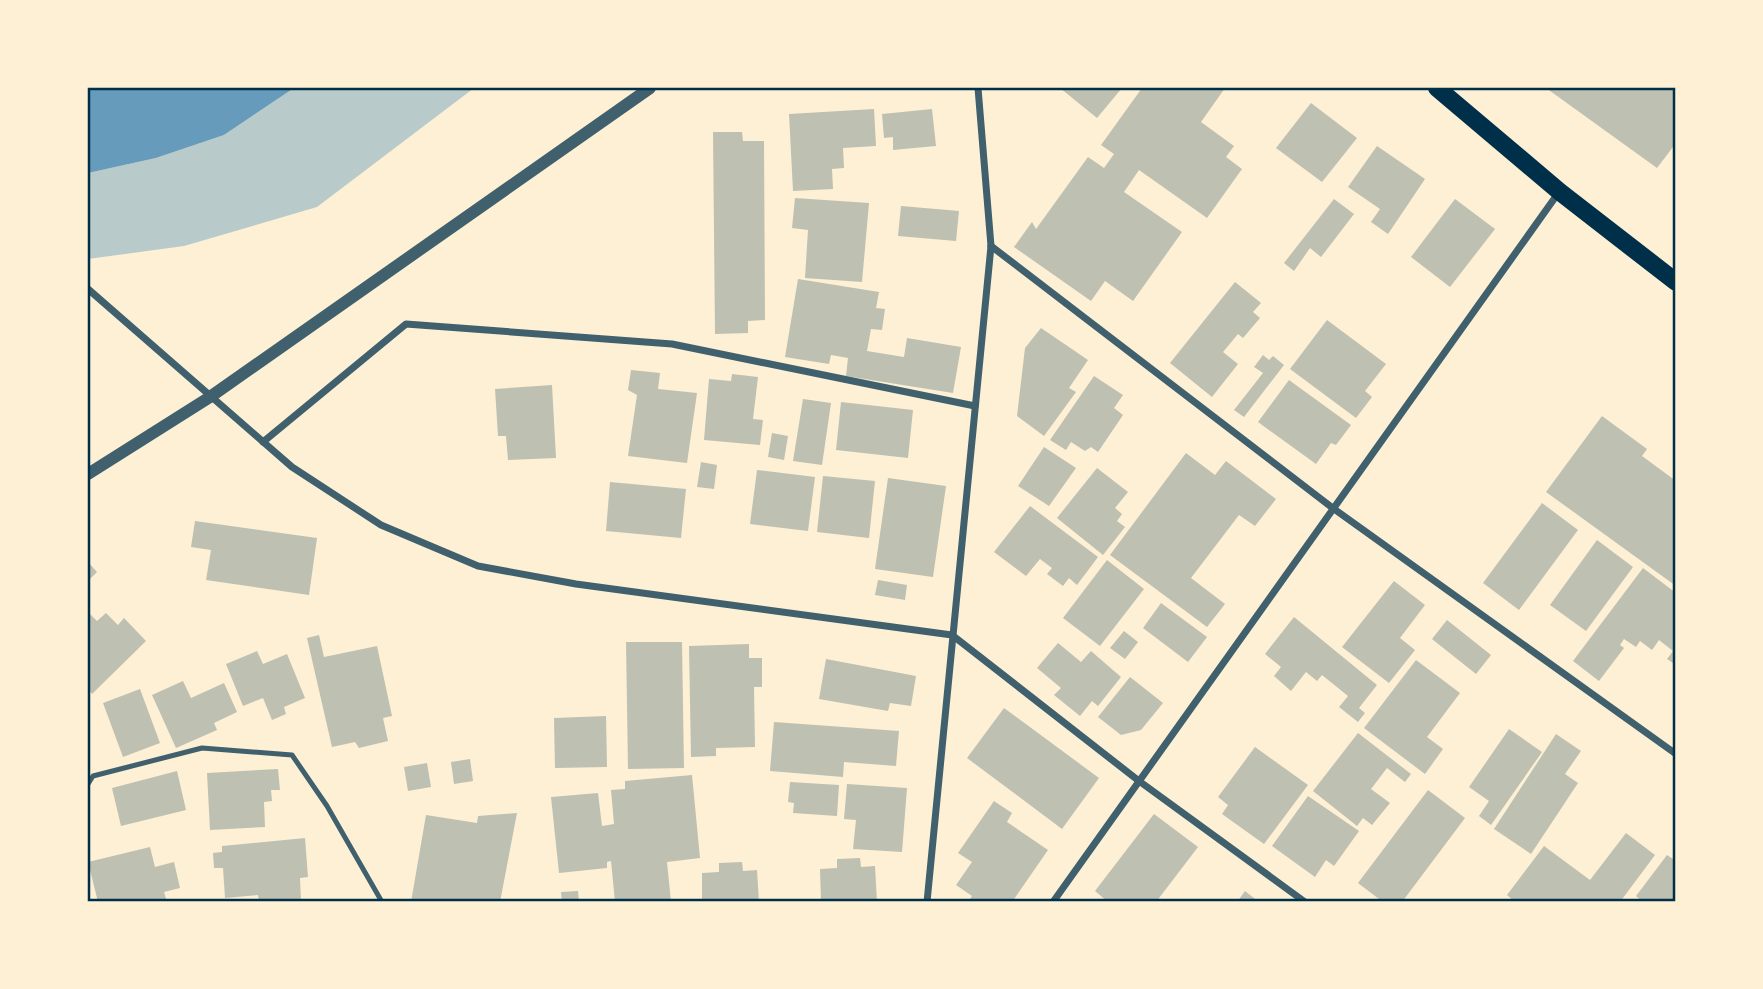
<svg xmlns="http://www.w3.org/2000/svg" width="1763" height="989" viewBox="0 0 1763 989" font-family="Roboto,sans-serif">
	<rect width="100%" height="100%" fill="#fdf0d5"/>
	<polygon fill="#b9caca" points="294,88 474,88 317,207 184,246 88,259 88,173 156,158 224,135"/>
	<polygon fill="#669bbc" points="88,88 294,88 224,135 156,158 88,173"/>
	<g fill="#bec0b2">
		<polygon points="1060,88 1122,88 1097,118"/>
		<polygon points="1142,88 1225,88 1201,122 1234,146 1226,157 1242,169 1207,218 1139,170 1124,192 1182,232 1133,301 1105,281 1091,301 1014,247 1032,222 1036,229 1088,157 1104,168 1114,154 1101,145"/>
		<polygon points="1546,88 1676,88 1676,143 1657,168"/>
		<polygon points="1311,103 1357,138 1322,182 1276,148"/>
		<polygon points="874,109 876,146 843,148 844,168 832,169 833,189 793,191 789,114"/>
		<polygon points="932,109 936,146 893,150 893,137 884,138 882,114"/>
		<polygon points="713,132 742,132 743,141 764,141 765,320 748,321 748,333 715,334"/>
		<polygon points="1377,146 1425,179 1388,234 1371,222 1380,209 1348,187"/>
		<polygon points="795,198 869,203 862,282 805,278 808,230 792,228"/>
		<polygon points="1334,199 1354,214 1321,257 1310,248 1294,271 1284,263"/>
		<polygon points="1455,199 1495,229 1450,287 1411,257"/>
		<polygon points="901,206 959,211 956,241 898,236"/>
		<polygon points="798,279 879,292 876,308 885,309 882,330 871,329 867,351 904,357 907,338 961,347 953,393 846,376 848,358 831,355 829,364 785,357"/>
		<polygon points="1235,282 1261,303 1253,312 1260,318 1243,338 1238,334 1223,352 1238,364 1212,397 1170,363"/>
		<polygon points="1327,320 1386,364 1365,391 1372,397 1356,418 1290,369"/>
		<polygon points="1041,328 1088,360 1069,388 1076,392 1044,436 1017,416 1025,348"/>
		<polygon points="1263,355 1269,360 1273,356 1284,365 1244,417 1234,410 1263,373 1254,367"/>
		<polygon points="631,370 660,373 658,389 697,393 687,463 628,456 637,395 628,390"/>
		<polygon points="732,374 758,377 753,419 763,420 760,445 704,440 709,379 731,381"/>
		<polygon points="1094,376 1123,395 1114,408 1123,415 1098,452 1091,447 1085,451 1071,442 1066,450 1050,440"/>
		<polygon points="1289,380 1351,425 1336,445 1331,443 1316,464 1258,422"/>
		<polygon points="552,385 556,458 508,460 506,436 498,436 495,389"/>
		<polygon points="803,399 831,403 822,465 793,461"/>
		<polygon points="841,402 913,410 908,458 836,450"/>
		<polygon points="1602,416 1647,449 1642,456 1676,481 1676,586 1546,492"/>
		<polygon points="772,433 788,436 784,460 768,457"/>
		<polygon points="1044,447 1076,468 1049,506 1018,486"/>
		<polygon points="1186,453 1215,475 1226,461 1276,499 1255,526 1239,515 1191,578 1225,604 1207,627 1110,555"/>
		<polygon points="701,462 717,465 714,489 697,487"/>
		<polygon points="1097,468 1128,492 1115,508 1122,514 1117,521 1125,527 1103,555 1057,518"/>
		<polygon points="757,470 815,477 808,531 750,524"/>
		<polygon points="823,476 875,481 869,538 817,532"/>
		<polygon points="888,478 946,486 933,577 875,569"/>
		<polygon points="610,482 686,489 681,538 606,531"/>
		<polygon points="1542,503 1578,530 1519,610 1483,583"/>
		<polygon points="1030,506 1098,557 1077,585 1069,578 1063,586 1047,574 1052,568 1040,559 1026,576 994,552"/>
		<polygon points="195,521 317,538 309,595 206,580 211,550 191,547"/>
		<polygon points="1597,540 1633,567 1586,631 1550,605"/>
		<polygon points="1107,560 1144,589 1100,646 1063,618"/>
		<polygon points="88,562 97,572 88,581"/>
		<polygon points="1643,568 1676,593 1676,665 1667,659 1673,651 1659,640 1652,650 1640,641 1636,647 1624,639 1620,645 1624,648 1599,681 1573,661"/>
		<polygon points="878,580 907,585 905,600 875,595"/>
		<polygon points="1394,581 1425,605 1400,638 1415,650 1389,683 1342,647"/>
		<polygon points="1161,603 1207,637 1188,662 1143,628"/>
		<polygon points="88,612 97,621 106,613 118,625 124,618 146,641 92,694 88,689"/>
		<polygon points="1294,617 1377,685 1359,708 1365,713 1358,722 1339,707 1348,696 1322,675 1317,681 1306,672 1291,691 1274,676 1281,667 1265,654"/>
		<polygon points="1447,620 1491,655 1476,674 1432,639"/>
		<polygon points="1124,631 1138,642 1125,659 1110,648"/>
		<polygon points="319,635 324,657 377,646 392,716 383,718 388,741 359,748 355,742 332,747 307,638"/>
		<polygon points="626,642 682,642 684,768 628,769"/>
		<polygon points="1058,643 1081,662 1091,651 1121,677 1098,706 1092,701 1080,716 1054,695 1061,688 1037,668"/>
		<polygon points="749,644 749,658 762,658 762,687 754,687 755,747 716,748 716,756 691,757 689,646"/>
		<polygon points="257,651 263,664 287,654 305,698 284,707 286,714 272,720 263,698 243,706 226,664"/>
		<polygon points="826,659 916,676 911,706 890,703 888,711 819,699"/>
		<polygon points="1416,660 1460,693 1427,737 1443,749 1425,774 1364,728"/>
		<polygon points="1130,677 1163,703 1141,730 1121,735 1098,717"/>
		<polygon points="183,681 191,698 224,683 237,712 214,723 217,730 176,748 152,695"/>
		<polygon points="140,689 160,743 123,757 103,703"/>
		<polygon points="1004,708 1099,778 1062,829 967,758"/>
		<polygon points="606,716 607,767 555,768 554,718"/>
		<polygon points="774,722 899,731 896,766 844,762 843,777 770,771"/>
		<polygon points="1509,729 1542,752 1491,825 1479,816 1489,801 1469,787"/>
		<polygon points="1358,733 1411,774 1405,782 1387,768 1371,789 1390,803 1372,825 1363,818 1357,826 1313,791"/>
		<polygon points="1556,734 1581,751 1565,774 1578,783 1531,854 1494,829"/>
		<polygon points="1255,747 1308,785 1264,844 1222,814 1228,805 1218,797"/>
		<polygon points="470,759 473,781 454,784 451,762"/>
		<polygon points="427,763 431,787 408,791 404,767"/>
		<polygon points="278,769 280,790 271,790 272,801 264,802 265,827 210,830 207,773"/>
		<polygon points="177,771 186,810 121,826 112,788"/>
		<polygon points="692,775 700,858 667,862 671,902 615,902 611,861 607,862 607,868 559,873 551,797 598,793 602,826 614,824 611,790 625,789 625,781"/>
		<polygon points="790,782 839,785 837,816 793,813 794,803 788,802"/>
		<polygon points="847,784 907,788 902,852 853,849 856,820 844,819"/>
		<polygon points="1428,790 1465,818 1402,902 1383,902 1358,883"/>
		<polygon points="1308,796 1359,831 1334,866 1326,860 1315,877 1272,846"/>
		<polygon points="994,801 1012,813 1007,822 1048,850 1012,902 968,902 972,896 956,885 972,862 958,853"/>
		<polygon points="517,813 500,902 411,902 426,815 477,823 478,816"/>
		<polygon points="1154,814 1198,847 1156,902 1108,902 1095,891"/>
		<polygon points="1626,833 1655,855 1620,902 1515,902 1507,895 1544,846 1590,880"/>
		<polygon points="305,838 308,877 300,878 301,901 259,902 258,895 225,898 223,868 214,868 213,853 222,852 222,846"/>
		<polygon points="150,847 155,867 174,862 180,888 164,892 167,902 98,902 88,862"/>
		<polygon points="1667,855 1676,861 1676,898 1673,902 1643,902 1636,896"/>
		<polygon points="860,858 861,867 875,866 877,902 821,902 820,869 837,868 837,859"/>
		<polygon points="742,862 743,871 757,870 759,902 702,902 702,873 719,872 719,863"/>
		<polygon points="578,891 579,902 562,902 561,892"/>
		<polygon points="1245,891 1259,902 1237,902"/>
	</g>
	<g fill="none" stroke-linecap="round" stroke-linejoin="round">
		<polyline stroke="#3f606c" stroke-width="5" points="88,784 93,776 202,748 292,755 327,806 382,902"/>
		<g stroke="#3f606c" stroke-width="7">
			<polyline points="991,246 1334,509 1676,754"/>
			<polyline points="88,289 292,467 381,525 478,566 576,584 952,635 1139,781 1305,902"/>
			<polyline points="263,442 406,324 672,344 975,406"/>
			<polyline points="927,902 991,246 978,88"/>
			<polyline points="1053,902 1559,192"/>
		</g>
		<polyline stroke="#3f606c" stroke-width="12" points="88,474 210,397 650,88"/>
		<polyline stroke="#003049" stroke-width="18" points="1437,88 1560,192 1676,282"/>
	</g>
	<rect width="1763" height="989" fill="none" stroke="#fdf0d5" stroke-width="178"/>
	<rect x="89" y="89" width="1585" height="811" fill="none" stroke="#003049" stroke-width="2.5"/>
</svg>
